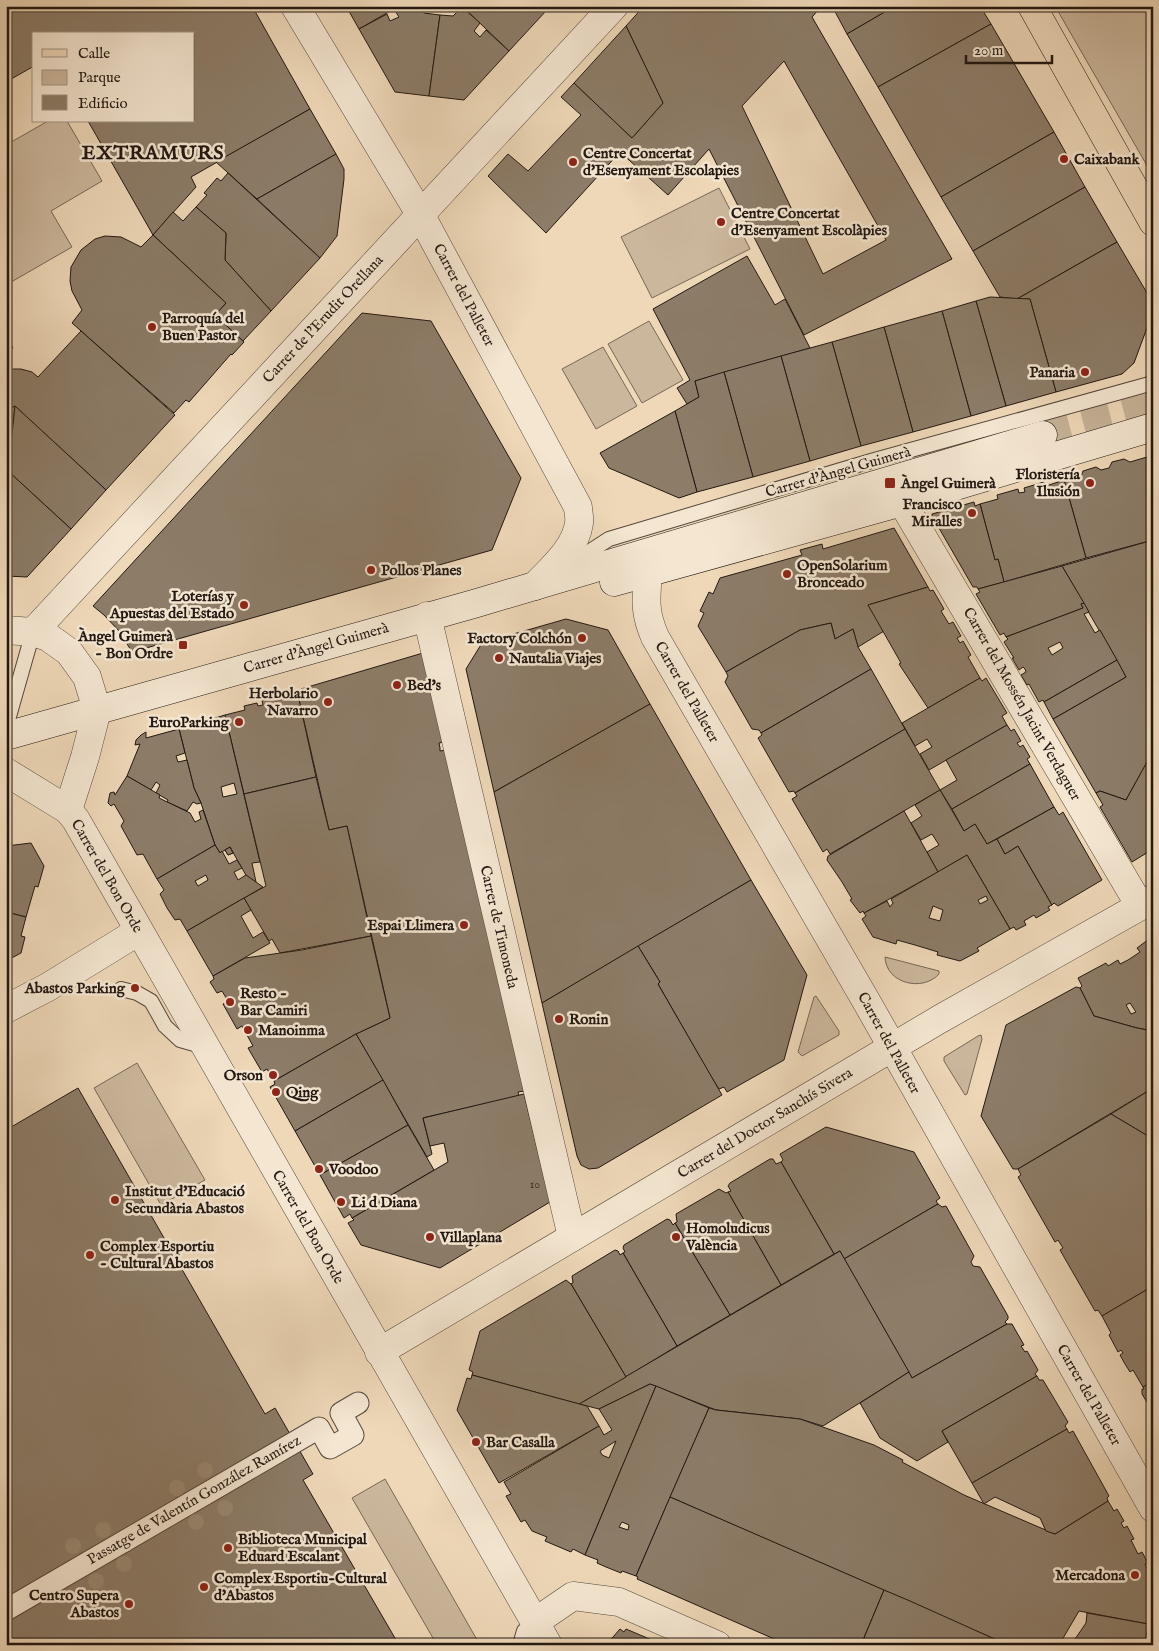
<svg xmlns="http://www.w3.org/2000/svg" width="1159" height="1651" viewBox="0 0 1159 1651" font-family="'IM FELL English',serif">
	<rect width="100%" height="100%" fill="#eed8b8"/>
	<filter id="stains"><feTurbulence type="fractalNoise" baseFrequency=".004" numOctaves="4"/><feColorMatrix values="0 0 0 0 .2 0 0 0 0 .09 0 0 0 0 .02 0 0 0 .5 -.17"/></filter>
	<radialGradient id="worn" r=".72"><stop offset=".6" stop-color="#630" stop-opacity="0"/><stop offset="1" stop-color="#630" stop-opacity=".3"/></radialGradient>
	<g fill="#cbb79c" stroke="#766857">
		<polygon points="1055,6 1153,6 1153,176"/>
		<polygon points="48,121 67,121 102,181 51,211 72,247 6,285 6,145"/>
		<polygon points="719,188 750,249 652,298 621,237"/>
		<polygon points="649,321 683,380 642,403 608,344"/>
		<polygon points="603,347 637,406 596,429 562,369"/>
		<path d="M885,957L939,971V974C923,992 886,984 885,957Z"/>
		<polygon points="816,996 839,1031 839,1035 802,1056 798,1052 814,997"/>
		<polygon points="981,1035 982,1039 967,1094 965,1095 944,1061 944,1057 978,1036"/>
		<polygon points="137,1063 205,1180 161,1205 94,1088"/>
		<polygon points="385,1479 480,1645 437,1645 352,1498"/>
	</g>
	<g fill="#8c7c68" stroke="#221812" fill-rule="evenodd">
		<polygon points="6,6 252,6 310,109 191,177 196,187 153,235 88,121 194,121 194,34 34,34 34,66 6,82"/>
		<polygon points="346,6 399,6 359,29"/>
		<polygon points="399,6 420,6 424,13 440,15 429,96 395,92 359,29 387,14 390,21 399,17 394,9"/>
		<polygon points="538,6 545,12 509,51 462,6"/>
		<polygon points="538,6 550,6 545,12"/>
		<path d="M644,6H822L812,17L952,259L804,335L709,149L668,195L620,152L546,233L488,176L508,154L528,171L581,115L561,97L574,83L632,138L663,103L626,26ZM784,61L886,240L823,274L742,106Z"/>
		<polygon points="832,6 895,6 847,34"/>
		<polygon points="895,6 980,6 991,24 878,87 847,34"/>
		<polygon points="462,7 480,23 474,31 480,37 486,30 509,51 464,100 429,96 440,15 453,16"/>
		<polygon points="991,24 1054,132 941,197 878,87"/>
		<polygon points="626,26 663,103 632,138 574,83"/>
		<polygon points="310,109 336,154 257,199 216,162"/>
		<polygon points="1054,132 1085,187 973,251 941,197"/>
		<polygon points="336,154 344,169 344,179 337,236 320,258 257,199"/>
		<polygon points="228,173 320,258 271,311 225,260 226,233 196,207 207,195 204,193 217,178 221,181"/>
		<polygon points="1085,187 1117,242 1017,299 1000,297 973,251"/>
		<polygon points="196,207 226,233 225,260 271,311 243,341 215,315 226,303 153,235 173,212 183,221"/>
		<polygon points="153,235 226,303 215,315 244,342 232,355 231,354 189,402 186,400 174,413 72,323 82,310 72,291 70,281 71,267 81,250 95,239 105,236 121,237 141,247"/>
		<polygon points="1117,242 1150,298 1153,308 1151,317 1134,363 1122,374 1056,392 1030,299 1017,299"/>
		<polygon points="747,256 775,305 785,299 810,348 695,381 699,397 687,404 677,388 690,380 653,309"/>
		<polygon points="990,297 1030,299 1056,392 1006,406 976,301"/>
		<polygon points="976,301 1006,406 971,416 942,311"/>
		<polygon points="942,311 971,416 913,432 884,327"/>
		<polygon points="362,313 431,321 521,478 492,550 132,652 120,632 104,615 93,606"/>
		<polygon points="884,327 913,432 861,446 832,342"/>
		<polygon points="81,331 175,415 106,490 15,406 6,411 6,364 9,369 21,369 32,372 38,377"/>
		<polygon points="6,336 13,348 6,352"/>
		<polygon points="832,342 861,446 810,461 781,356"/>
		<polygon points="781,356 810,461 753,477 724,372"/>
		<polygon points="724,372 753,477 697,492 675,411 699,397 695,381"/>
		<polygon points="15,406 8,471 6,472 6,411"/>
		<polygon points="15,406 106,490 71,529 8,471"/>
		<polygon points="675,411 697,492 679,498 609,468 600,453"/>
		<polygon points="1153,455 1153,476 1147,457"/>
		<polygon points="1147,457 1153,476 1153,540 1086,558 1064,480 1081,476 1083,471 1096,467 1101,470 1109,468 1112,462 1124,459 1130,462"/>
		<polygon points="8,471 71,529 27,577 6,576 6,472"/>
		<polygon points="1064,480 1086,558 1004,582 998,559 995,560 980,504 998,499 997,495 1018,489 1019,493 1025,492 1024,488 1044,482 1046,486"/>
		<polygon points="974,502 975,506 980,504 995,560 998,559 1004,582 978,589 977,587 973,587 932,516 932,514"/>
		<polygon points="894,528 928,587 868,605 884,631 858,647 853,629 835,639 831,623 800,630 726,672 698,626 704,613 700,611 709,592 713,594 720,578 802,555 800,550 822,544 823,549"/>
		<polygon points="1153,540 1153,752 1126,800 1100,791 1096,793 1053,719 1126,677 1062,566"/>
		<polygon points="1062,566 1084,603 1081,604 1083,608 1006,637 1004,633 1000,635 976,594 980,592 978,589"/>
		<polygon points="928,587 930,591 933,590 944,609 941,611 949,624 953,622 961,636 957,638 960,643 963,641 971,655 968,657 980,678 928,708 899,664 901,663 868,605"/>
		<path d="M1084,603L1089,612L1084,614L1095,633L1100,630L1117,660L1044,702L1043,700L1039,702L1029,684L1027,685L1021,675L1026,672L1025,669L1023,667L1019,670L1012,658H1014L1004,642L1008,639L1006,637L1083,608L1081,604ZM1060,642L1063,648L1052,655L1048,648Z"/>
		<polygon points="566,619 608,630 650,704 494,792 466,669 482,643"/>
		<polygon points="831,623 835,639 853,629 858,647 871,669 761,733 759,730 752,729 725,682 728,676 726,672 800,630"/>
		<polygon points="423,653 444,742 439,743 440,748 440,751 446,750 524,1091 518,1092 519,1096 423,1118 432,1154 427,1157 356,1034 390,1018 347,826 329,830 298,695 302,694 301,689"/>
		<polygon points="1117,660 1126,677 1053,719 1044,702"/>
		<polygon points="871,669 905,729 798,791 795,793 794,791 789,792 758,738 762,735 761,733"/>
		<polygon points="980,678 982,681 986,678 1007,713 1002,716 1007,725 929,770 920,754 932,747 927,739 915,746 902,723"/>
		<polygon points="298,695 316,777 244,794 225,715 245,710 244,706 257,703 258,706 263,705 262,701 275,697 276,701"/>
		<polygon points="650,704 751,880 542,1003 494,792"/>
		<path d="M225,715L260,862L252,863L256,882L247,877L230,847L220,853L215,845L201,803L194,788L179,729ZM234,783L237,794L223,797L221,787Z"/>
		<polygon points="1007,725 1011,731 1014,729 1021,741 1017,743 1020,747 1023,745 1030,757 1027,759 1030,764 952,809 940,790 957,780 946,760"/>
		<polygon points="179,729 185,753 176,756 178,762 187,760 194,788 201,803 197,804 193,802 187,811 167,802 168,800 156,793 160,785 156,782 151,790 127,776 140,744 135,745 136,740 141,735 146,732 146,738"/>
		<polygon points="905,729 940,790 830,854 827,849 823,852 792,799 797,796 795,793"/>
		<polygon points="1153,752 1153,768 1148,760"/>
		<polygon points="1148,760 1153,768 1153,849 1132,862 1100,807 1103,805 1096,793 1100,791 1126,800"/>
		<polygon points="1030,764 1054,807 987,844 975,824 964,831 952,809"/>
		<polygon points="127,776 160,795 159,798 190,813 195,822 201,819 199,812 203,810 215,845 157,879 143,854 137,855 121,826 124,821 114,804 111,806 108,803 110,793 114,792 115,795"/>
		<polygon points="316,777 329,830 347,826 371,936 280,953 272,939 269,941 244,898 266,886 244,794"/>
		<polygon points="940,790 964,831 975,824 987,844 997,839 1005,854 1018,846 1052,905 1048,907 1050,910 1036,918 1034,915 1024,921 1026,925 1016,930 1014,927 1010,929 967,855 938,872 927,852 939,845 932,834 921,840 911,823 922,816 915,805"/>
		<polygon points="1054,807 1059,815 1063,812 1102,880 1058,906 1054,903 1052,905 1018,846 1005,854 997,839"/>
		<polygon points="904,811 938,872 864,913 863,911 860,913 850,900 852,899 842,882 827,860 828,856"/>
		<polygon points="31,843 44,866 38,887 35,886 26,917 6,912 6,846"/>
		<path d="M215,845L220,853L222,851L229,864L237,860L242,868L234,872L238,880L246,875L263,887L187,931L180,919L175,920L167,908L160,894L164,890L157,879ZM206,875L208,880L198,886L195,881Z"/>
		<polygon points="230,847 233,853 228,855 225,850"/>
		<polygon points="230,847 233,853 228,855 225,850"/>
		<path d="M967,855L1010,929L977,948L979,951L960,961L937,955L938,952L915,945L897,940L896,944L873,937L862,919L866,916L864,913L887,901L890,907L893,903L891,899ZM986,896L988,900L980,904L978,900ZM933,906L943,910L940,921L929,918Z"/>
		<polygon points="751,880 807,975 784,1060 727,1092 724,1087 719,1089 713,1080 658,984 660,982 638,946"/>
		<polygon points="244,898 251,910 241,916 253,938 263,932 270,943 213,976 187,931"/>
		<polygon points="6,912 26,917 21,936 25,937 21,953 6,961"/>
		<polygon points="371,936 390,1018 356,1034 274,1081 267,1069 262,1072 248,1048 253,1046 242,1026 237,1029 223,1004 228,1001 222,991 217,993 210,982 214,979 213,976 245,958 302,950"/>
		<path d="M1153,936V1017L1149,1020L1153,1023V1031L1137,1028L1094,1016L1080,988L1082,986L1078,978L1106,963L1108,966L1118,960L1120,964L1128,960L1140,952L1137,948ZM1130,1003L1136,1012L1131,1014L1126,1005Z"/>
		<polygon points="638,946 660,982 658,984 722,1095 598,1168 589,1169 581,1165 577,1156 542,1003"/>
		<polygon points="1076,987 1080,988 1094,1016 1137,1028 1153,1031 1153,1088 1018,1169 1013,1169 981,1116 1006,1025"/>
		<polygon points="356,1034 383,1080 295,1131 270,1087 275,1084 274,1081"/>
		<polygon points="383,1080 408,1125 320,1175 295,1131"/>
		<polygon points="78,1088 265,1414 275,1408 313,1474 303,1480 399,1645 6,1645 6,1130"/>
		<polygon points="1153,1088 1153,1139 1111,1114"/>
		<polygon points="524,1094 550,1202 440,1268 361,1245 348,1223 354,1220 352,1218 448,1162 444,1143 430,1146 423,1118"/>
		<polygon points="1111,1114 1153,1139 1153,1286 1102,1316 1098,1310 1095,1311 1060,1250 1063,1248 1058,1240 1055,1242 1018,1177 1021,1175 1018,1169"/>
		<polygon points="408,1125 434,1170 352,1218 350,1214 344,1218 320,1175"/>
		<polygon points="826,1127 914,1152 940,1198 936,1201 938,1204 844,1259 840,1251 834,1254 781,1162 783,1160 780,1154"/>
		<polygon points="770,1159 773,1159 776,1164 781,1162 834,1254 781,1285 728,1192 731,1191 728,1186 730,1183"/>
		<polygon points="719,1189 726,1193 728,1192 781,1285 730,1315 675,1223 677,1222 676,1214"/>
		<polygon points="938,1204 942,1207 946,1206 974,1256 971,1262 973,1266 980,1267 1008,1316 1008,1319 1005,1322 1007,1324 912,1378 844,1259"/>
		<polygon points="667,1219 670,1220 673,1225 675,1223 730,1315 677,1346 623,1253 625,1252 623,1248 624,1245"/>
		<polygon points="615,1250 618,1251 620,1255 623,1253 677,1346 626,1377 571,1284 573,1283 572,1276"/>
		<polygon points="840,1251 909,1372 823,1426 800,1419 716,1410 650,1384 599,1409 579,1404"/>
		<polygon points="566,1280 571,1284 626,1377 579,1404 472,1375 473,1372 469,1370 480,1331"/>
		<polygon points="1153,1286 1153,1381 1143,1387 1133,1370 1130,1372 1125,1364 1120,1355 1123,1353 1121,1350 1118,1352 1109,1335 1111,1333 1102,1316"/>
		<polygon points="1007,1324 1012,1324 1024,1345 1021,1346 1025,1352 1027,1351 1038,1370 1035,1374 1037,1376 942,1431 948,1442 917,1461 880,1438 860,1403 909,1372 912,1378"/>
		<polygon points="472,1375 587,1406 599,1426 499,1483 457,1410 467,1378 471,1379"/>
		<polygon points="1037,1376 1039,1380 1043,1380 1068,1422 1065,1426 1067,1429 972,1483 942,1431"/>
		<polygon points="1153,1381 1153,1413 1150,1409 1152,1405 1148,1404 1142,1394 1142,1389 1144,1389 1143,1387"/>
		<path d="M650,1384L656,1386L585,1555L573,1549L571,1552L545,1541L547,1537L532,1531L525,1520L521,1522L506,1496L511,1494L504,1482L599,1426L604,1435L612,1430L599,1409ZM616,1441L609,1458L602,1455L600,1451Z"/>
		<path d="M656,1386L709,1408L636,1576L622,1571L621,1573L606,1567L597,1563L598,1560L585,1555ZM622,1522L629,1525L628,1530L619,1527Z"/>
		<polygon points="709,1408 716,1410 800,1419 874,1445 903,1460 902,1462 964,1495 1055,1534 1108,1501 1114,1511 1117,1509 1124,1521 1121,1523 1124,1528 1127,1526 1134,1539 1131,1540 1138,1554 1142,1552 1148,1563 1145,1564 1149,1573 1153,1571 1153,1593 1150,1606 1153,1606 1152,1620 1148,1620 1148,1624 1079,1611 1059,1645 1008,1645 670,1497"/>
		<polygon points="1067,1429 1069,1433 1073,1431 1109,1496 1107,1498 1108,1501 1055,1534 1046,1531 1040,1518 995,1497 984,1504 972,1483"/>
		<polygon points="670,1497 884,1590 861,1645 788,1645 637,1579 638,1577 636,1576"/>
		<polygon points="884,1590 910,1601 1008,1645 861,1645"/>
		<polygon points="1087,1613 1148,1624 1145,1645 1071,1645 1086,1623"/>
		<polygon points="620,1629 624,1632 626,1629 659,1643 660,1641 669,1645 606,1645"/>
	</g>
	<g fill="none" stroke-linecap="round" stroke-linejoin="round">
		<polyline stroke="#c5b297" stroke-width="28" stroke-dasharray="28 14" stroke-linecap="butt" points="1043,435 1153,406"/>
		<defs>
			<g id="service">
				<polyline points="564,568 609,539 871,461 1153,383"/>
				<polyline points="6,727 33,632"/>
				<polyline points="121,989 137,993 151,1001 165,1026 180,1040 205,1047"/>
				<polyline points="520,1645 524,1631 535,1622"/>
			</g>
			<polyline id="pedestrian" points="6,1610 319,1428 330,1448 353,1435 341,1413 358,1403"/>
			<g id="minor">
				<path d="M295,6L420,214L578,507C578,512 580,518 579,523C576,548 551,569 535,586"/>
				<polyline points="902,502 1140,906"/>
				<path d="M648,572C646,599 644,612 655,637L869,1006L1153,1508"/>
				<polyline points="427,616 572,1237"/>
				<polyline points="6,630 33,632 48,637 69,652 87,677 97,710 85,757 68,810"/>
				<polyline points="33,632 614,6"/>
				<polyline points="6,772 68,810 76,820 548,1645"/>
				<polyline points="6,1009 48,987 139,931"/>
				<polyline points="379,1352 940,1019 1153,899"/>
				<polyline points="535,1622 573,1596 619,1602 717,1645"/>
			</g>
			<g id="secondary">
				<polyline points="614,582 902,502 1153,427"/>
				<polyline points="6,736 477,603 1043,435"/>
			</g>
			<polyline id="primary" points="1032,6 1153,222"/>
		</defs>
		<use href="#service" stroke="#55483c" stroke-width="16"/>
		<use href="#pedestrian" stroke="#55483c" stroke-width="23"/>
		<use href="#minor" stroke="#55483c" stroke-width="29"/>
		<use href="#secondary" stroke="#221812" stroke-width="29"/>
		<use href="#primary" stroke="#221812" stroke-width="29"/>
		<use href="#service" stroke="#f4e6d1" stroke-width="14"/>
		<use href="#pedestrian" stroke="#f4e6d1" stroke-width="21"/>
		<use href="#minor" stroke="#f4e6d1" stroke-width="28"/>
		<use href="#secondary" stroke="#f4e6d1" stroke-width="28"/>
		<use href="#primary" stroke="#eed8b8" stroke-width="28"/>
	</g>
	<g fill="#9a8973">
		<circle cx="205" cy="1470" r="8"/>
		<circle cx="177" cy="1488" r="8"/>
		<circle cx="225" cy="1508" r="8"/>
		<circle cx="196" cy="1522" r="8"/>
		<circle cx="103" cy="1530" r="8"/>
		<circle cx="73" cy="1546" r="8"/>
		<circle cx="124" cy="1564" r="8"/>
		<circle cx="96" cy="1581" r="8"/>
	</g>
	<g fill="#8f2418" stroke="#f4e6d1" stroke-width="2">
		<circle cx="1064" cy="159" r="5"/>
		<circle cx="573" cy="162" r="5"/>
		<circle cx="721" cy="222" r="5"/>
		<circle cx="152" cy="327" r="5"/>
		<circle cx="1085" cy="372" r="5"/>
		<rect x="884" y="477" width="12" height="12" rx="2.5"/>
		<circle cx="1090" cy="483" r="5"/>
		<circle cx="972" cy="513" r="5"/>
		<circle cx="371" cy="570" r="5"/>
		<circle cx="787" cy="574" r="5"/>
		<circle cx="244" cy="605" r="5"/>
		<circle cx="582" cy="638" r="5"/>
		<rect x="178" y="640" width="10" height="10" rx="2.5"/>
		<circle cx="499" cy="658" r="5"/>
		<circle cx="397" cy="685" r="5"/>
		<circle cx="328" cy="702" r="5"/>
		<circle cx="239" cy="722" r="5"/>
		<circle cx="464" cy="925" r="5"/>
		<circle cx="135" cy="988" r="5"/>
		<circle cx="230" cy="1002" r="5"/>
		<circle cx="559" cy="1019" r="5"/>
		<circle cx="248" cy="1030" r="5"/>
		<circle cx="273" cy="1075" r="5"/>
		<circle cx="276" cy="1092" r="5"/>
		<circle cx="319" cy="1169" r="5"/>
		<circle cx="115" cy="1200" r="5"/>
		<circle cx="341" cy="1202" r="5"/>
		<circle cx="430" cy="1237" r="5"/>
		<circle cx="676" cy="1237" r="5"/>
		<circle cx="90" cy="1255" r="5"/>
		<circle cx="476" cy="1442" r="5"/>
		<circle cx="228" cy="1548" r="5"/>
		<circle cx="1135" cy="1575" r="5"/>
		<circle cx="204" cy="1587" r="5"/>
		<circle cx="129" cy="1604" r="5"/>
	</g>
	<g text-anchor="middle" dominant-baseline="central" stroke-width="5" stroke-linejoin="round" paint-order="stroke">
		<g font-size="12" fill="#3c3128">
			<text x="535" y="1184">10</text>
		</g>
		<g font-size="15" font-weight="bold" fill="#221812" stroke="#f4e6d1" text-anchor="start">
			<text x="583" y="153">Centre Concertat<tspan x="583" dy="17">d'Esenyament Escolapies</tspan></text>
			<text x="1074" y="159">Caixabank</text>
			<text x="731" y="213">Centre Concertat<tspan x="731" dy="17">d'Esenyament Escolàpies</tspan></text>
			<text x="162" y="318">Parroquía del<tspan x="162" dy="17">Buen Pastor</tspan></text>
			<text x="1075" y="372" text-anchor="end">Panaria</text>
			<text x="1080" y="474" text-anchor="end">Floristería<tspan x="1080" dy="17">Ilusión</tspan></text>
			<text x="901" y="483">Àngel Guimerà</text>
			<text x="962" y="504" text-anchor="end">Francisco<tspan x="962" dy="17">Miralles</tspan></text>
			<text x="797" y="565">OpenSolarium<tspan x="797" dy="17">Bronceado</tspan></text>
			<text x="381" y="570">Pollos Planes</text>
			<text x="234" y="596" text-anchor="end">Loterías y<tspan x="234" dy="17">Apuestas del Estado</tspan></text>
			<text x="173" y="636" text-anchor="end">Àngel Guimerà<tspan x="173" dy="17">- Bon Ordre</tspan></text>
			<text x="572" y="638" text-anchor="end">Factory Colchón</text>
			<text x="509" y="658">Nautalia Viajes</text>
			<text x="407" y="685">Bed's</text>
			<text x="318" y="693" text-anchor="end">Herbolario<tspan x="318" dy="17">Navarro</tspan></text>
			<text x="229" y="722" text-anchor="end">EuroParking</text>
			<text x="454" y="925" text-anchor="end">Espai Llimera</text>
			<text x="125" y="988" text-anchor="end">Abastos Parking</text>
			<text x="240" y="993">Resto -<tspan x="240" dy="17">Bar Camiri</tspan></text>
			<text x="569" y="1019">Ronin</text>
			<text x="258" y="1030">Manoinma</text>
			<text x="263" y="1075" text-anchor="end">Orson</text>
			<text x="286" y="1092">Qing</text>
			<text x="329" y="1169">Voodoo</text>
			<text x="125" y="1191">Institut d'Educació<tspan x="125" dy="17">Secundària Abastos</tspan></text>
			<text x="351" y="1202">Li d Diana</text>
			<text x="686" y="1228">Homoludicus<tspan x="686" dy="17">València</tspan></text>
			<text x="440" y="1237">Villaplana</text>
			<text x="100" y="1246">Complex Esportiu<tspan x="100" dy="17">- Cultural Abastos</tspan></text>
			<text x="486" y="1442">Bar Casalla</text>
			<text x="238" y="1539">Biblioteca Municipal<tspan x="238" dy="17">Eduard Escalant</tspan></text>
			<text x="1125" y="1575" text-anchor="end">Mercadona</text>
			<text x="214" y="1578">Complex Esportiu-Cultural<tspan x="214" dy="17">d'Abastos</tspan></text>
			<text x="119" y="1595" text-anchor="end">Centro Supera<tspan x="119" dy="17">Abastos</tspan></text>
		</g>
		<g font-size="15" fill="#221812" stroke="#f4e6d1">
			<text transform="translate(464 295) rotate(62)">Carrer del Palleter</text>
			<text transform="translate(323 319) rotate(-47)">Carrer de l’Erudit Orellana</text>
			<text transform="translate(838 472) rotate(-16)">Carrer d'Àngel Guimerà</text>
			<text transform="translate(316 648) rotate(-16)">Carrer d'Àngel Guimerà</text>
			<text transform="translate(687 692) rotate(60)">Carrer del Palleter</text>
			<text transform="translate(1022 704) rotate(60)">Carrer del Mossén Jacint Verdaguer</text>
			<text transform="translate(107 876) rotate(60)">Carrer del Bon Orde</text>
			<text transform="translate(499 927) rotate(77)">Carrer de Timoneda</text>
			<text transform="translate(889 1043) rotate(61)">Carrer del Palleter</text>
			<text transform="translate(765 1123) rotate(-31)">Carrer del Doctor Sanchís Sivera</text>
			<text transform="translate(308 1227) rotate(60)">Carrer del Bon Orde</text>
			<text transform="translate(1089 1395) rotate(60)">Carrer del Palleter</text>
			<text transform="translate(194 1500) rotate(-30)">Passatge de Valentín González Ramírez</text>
		</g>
		<g font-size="20" font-weight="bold" letter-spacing="1" fill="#221812" stroke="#f4e6d1">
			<text x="153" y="153">EXTRAMURS</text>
		</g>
	</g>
	<rect width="1159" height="1651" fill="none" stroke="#eed8b8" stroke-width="25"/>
	<rect x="8" y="8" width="1144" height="1636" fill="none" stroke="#221812" stroke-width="2.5"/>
	<rect x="12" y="12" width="1134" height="1626" fill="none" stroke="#221812"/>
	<rect x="32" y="32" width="162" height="90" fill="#f4e6d1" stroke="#a09485"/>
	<rect x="42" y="49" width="25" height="8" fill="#eed8b8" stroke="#a09485"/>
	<text x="78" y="58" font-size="15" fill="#221812">Calle</text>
	<rect x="42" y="70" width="25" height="15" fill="#cbb79c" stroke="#a09485"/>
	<text x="78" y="82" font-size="15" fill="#221812">Parque</text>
	<rect x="42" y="95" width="25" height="15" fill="#8c7c68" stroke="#a09485"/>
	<text x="78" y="108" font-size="15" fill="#221812">Edificio</text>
	<path d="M966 55v8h86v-8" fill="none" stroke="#221812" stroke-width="2.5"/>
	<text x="974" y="55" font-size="15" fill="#221812" stroke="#f4e6d1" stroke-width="4" paint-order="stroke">20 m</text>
	<rect width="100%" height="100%" filter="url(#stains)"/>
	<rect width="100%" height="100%" fill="url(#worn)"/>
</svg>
